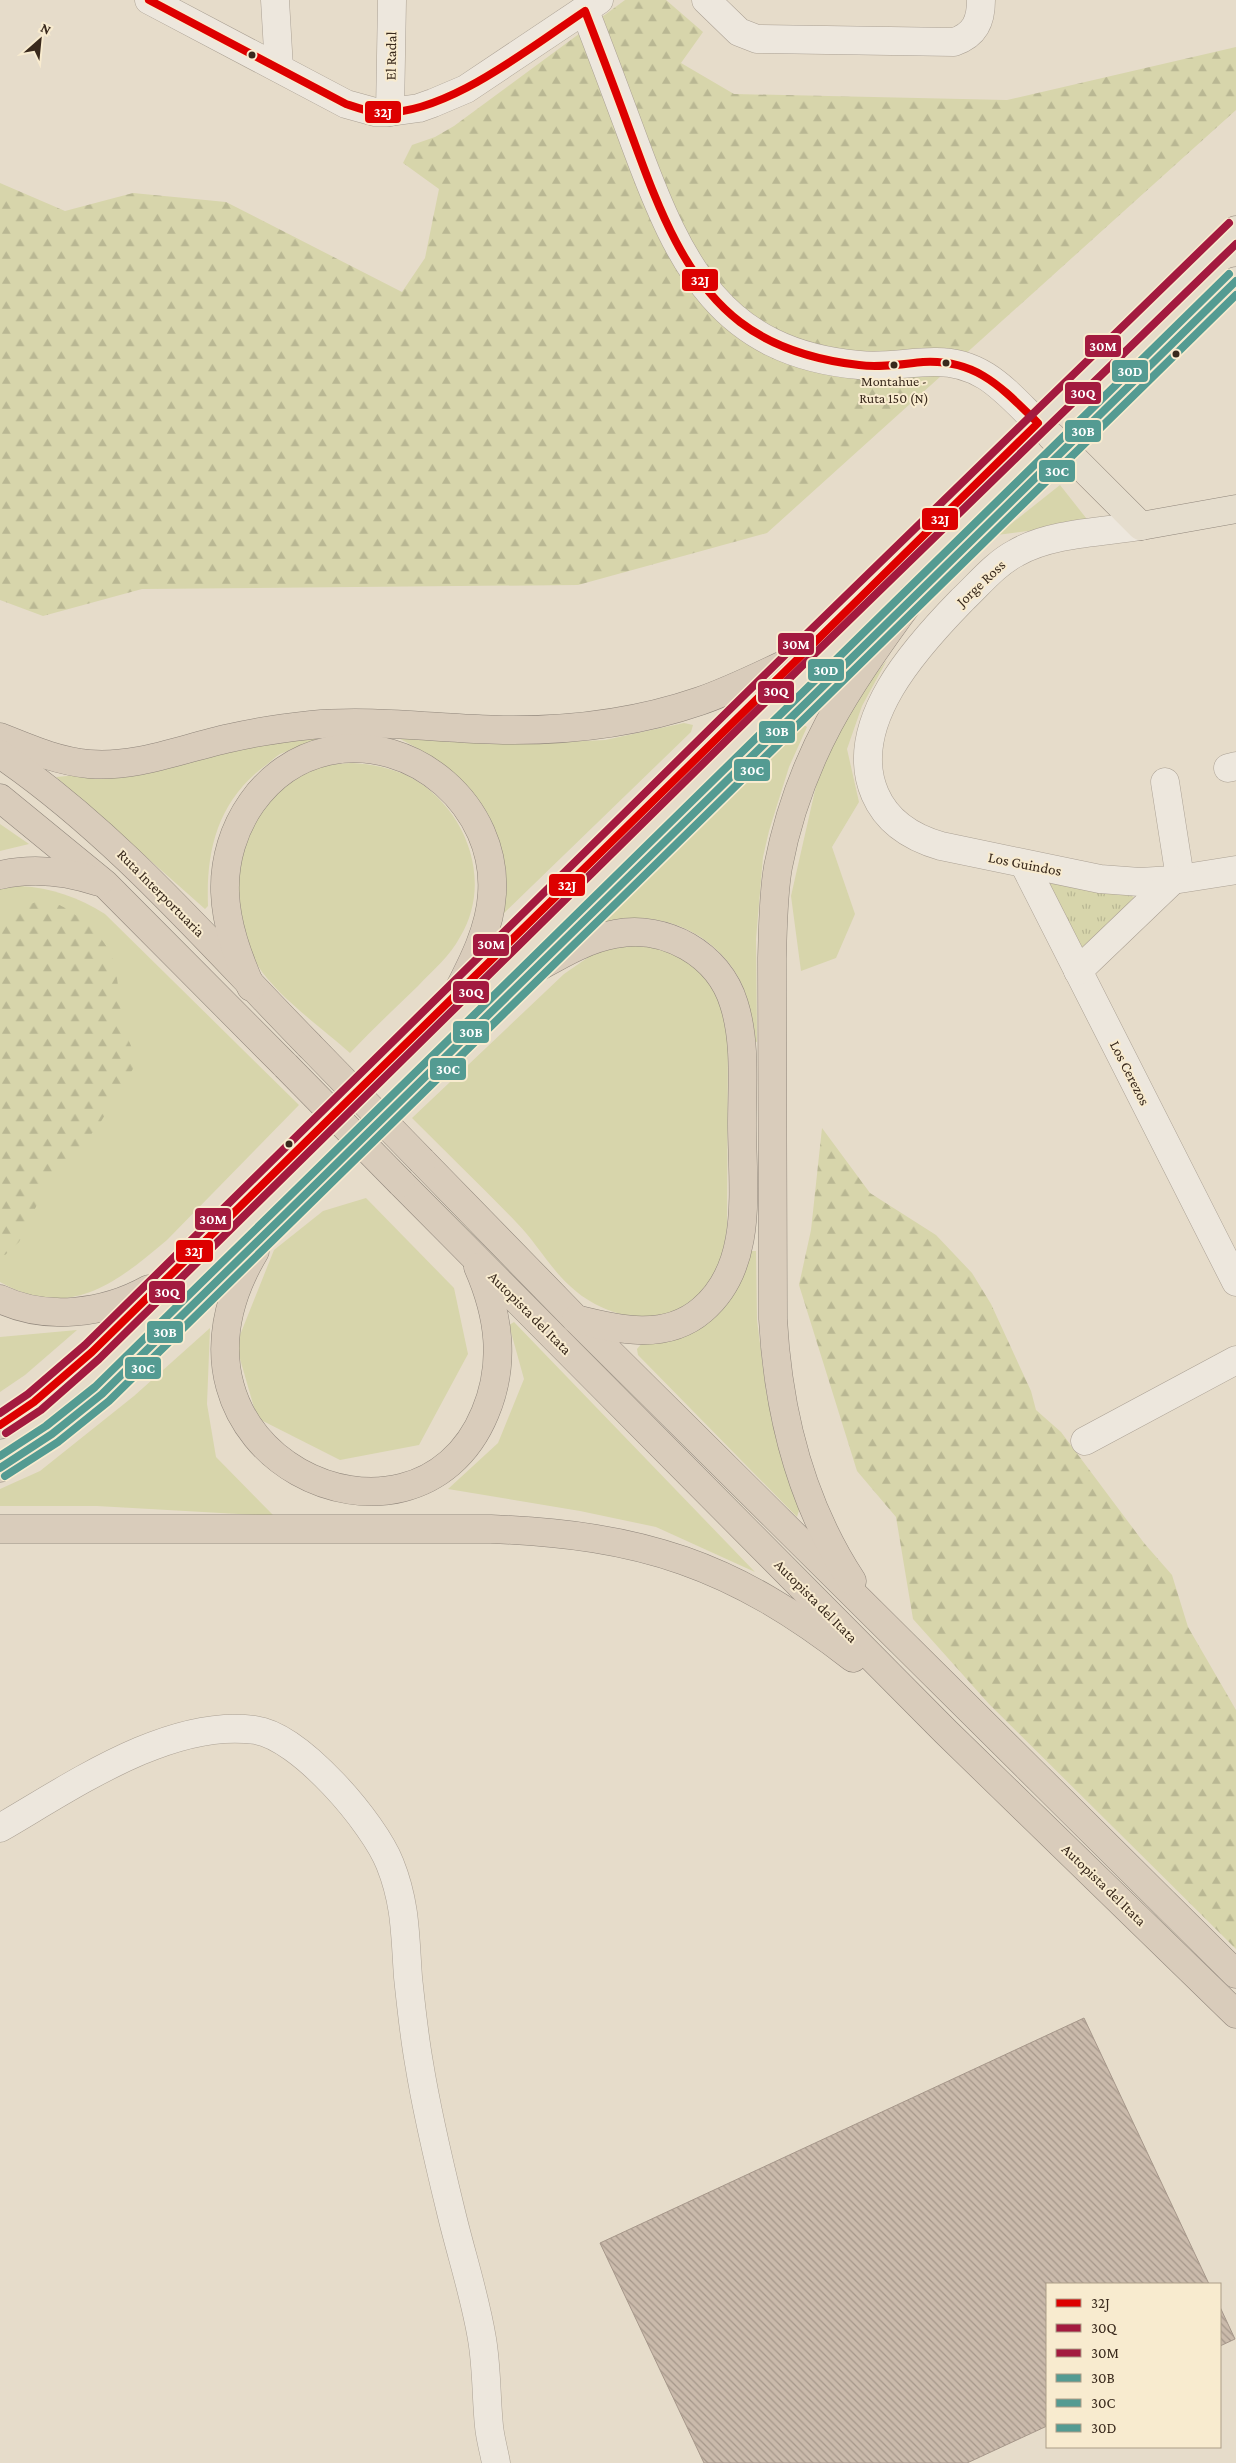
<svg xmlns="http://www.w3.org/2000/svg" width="1236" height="2463" viewBox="0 0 1236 2463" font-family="'Crimson Pro',serif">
	<defs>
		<pattern id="forest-firs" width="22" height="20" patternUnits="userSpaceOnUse" patternTransform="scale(1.25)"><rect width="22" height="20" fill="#d7d5ab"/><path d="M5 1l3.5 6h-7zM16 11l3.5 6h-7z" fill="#b9b793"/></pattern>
		<pattern id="park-tufts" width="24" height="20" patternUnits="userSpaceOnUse" patternTransform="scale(1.25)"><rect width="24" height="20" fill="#d7d5ab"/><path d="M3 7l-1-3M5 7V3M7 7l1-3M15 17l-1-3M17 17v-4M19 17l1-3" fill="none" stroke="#b9b793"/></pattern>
		<pattern id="building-back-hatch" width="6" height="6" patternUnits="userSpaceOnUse" patternTransform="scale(1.25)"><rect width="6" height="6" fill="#cabaab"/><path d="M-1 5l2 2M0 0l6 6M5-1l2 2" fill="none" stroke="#a5978a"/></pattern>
	</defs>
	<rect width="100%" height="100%" fill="#e6dcca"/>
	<g fill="#d7d5ab">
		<polygon points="1060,485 1090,523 997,535"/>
		<polygon points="887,660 862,706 847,749 859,802 832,847 855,914 836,958 801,971 791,896 821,764 847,709"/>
		<path d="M684,723L693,725L691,732L503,914C502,893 504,870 500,849C490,794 444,761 398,738L560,742L605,740Z"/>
		<path d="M804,725L807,727L789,767L769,831L763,857L756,939L757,1042L751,1041C750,1026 750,1010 746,995C734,957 697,926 657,920C638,916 619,920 601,925Z"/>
		<path d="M323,737C309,743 294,748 280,754C274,758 268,764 262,768C217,804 206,851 208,906L205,909L56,777L146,769L232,745Z"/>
		<path d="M351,763C372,764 392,768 410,777C466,807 494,881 460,937C450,956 433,970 418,986C395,1008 372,1030 350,1053C322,1028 278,997 258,966C217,904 238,815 300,774C314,765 335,764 351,763Z"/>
		<polygon points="0,823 0,824 29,844 0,851"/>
		<path d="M20,886C52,888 78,897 105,914L299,1105L167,1240C115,1284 69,1321 0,1282V889Z"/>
		<path d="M620,945L665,946L709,975L728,1024L727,1226C724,1257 715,1281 691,1302C656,1331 600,1315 570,1286C549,1267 536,1242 516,1222C482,1187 447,1153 412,1118L564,974L590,956Z"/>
		<polygon points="366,1198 454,1288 468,1354 419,1445 340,1460 257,1418 236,1345 274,1250 323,1211"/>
		<polygon points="750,1251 756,1251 757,1320 766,1391 781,1453 800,1507 797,1517 638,1355 637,1349 643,1342 725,1305 741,1280"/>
		<polygon points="514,1322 755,1572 656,1527 580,1511 448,1489 498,1443 524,1379 509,1325"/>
		<polygon points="210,1328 207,1404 216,1457 274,1516 97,1506 0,1506 0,1489 40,1471 134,1396"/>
		<polygon points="77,1330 25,1375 0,1392 0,1337"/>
	</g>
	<g fill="url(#forest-firs)">
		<polygon points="625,0 666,0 703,32 681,63 734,94 1007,100 1236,47 1236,110 767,533 578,585 142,589 43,616 0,600 0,183 65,211 133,193 226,202 402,292 425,258 439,189 403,163 412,145 435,137 454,126"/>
		<path d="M40,900C64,900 102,932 111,955C120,977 118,1004 124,1027C127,1041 135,1049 136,1064L97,1128L61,1166L46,1186L19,1242L5,1255L0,1254V929L17,910Z"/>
		<polygon points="822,1128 870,1193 936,1235 972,1273 991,1304 1031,1391 1036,1410 1061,1432 1144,1543 1172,1575 1188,1627 1236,1710 1236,1949 989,1704 913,1619 896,1517 857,1471 799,1285 811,1230"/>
	</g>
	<polygon fill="url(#park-tufts)" points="1049,879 1131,894 1138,903 1085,948 1075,951 1046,887"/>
	<g fill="url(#building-back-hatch)" stroke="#a6978a">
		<polygon points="1084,2018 1209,2284 1047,2284 1047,2426 967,2463 704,2463 600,2243"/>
		<polygon points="1220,2307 1235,2339 1220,2346"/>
	</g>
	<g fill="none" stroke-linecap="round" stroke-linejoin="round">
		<defs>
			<g id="minor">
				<polyline points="149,0 346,104 375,112 390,112 419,108 433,103 466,89 599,0"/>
				<polyline points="275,0 279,68"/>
				<path d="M706,0L739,32L757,39L954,42C975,35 981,21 981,0"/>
				<path d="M585,11C603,57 620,103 637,149C680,264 721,353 859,365C884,368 909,362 934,362C983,361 1006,392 1038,423"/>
				<polyline points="390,112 392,0"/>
				<path d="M1141,526C1102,532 1050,533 1016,553C995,564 979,584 962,600C917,646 845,724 875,794C887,822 913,838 941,846L1100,879L1140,882L1173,880L1236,870"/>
				<polyline points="1228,768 1236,766"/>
				<polyline points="1165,782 1180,878"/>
				<polyline points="1024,864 1236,1282"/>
				<polyline points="1078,971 1173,880"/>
				<polyline points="1085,1441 1236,1360"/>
				<path d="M0,1828C71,1787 169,1718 255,1730C300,1736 374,1823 390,1864C406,1904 405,1936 408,1977C411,2005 414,2035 419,2063C427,2113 439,2163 451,2212C461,2254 475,2296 482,2339C487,2368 486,2397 489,2426C490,2438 494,2451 496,2463"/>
			</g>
			<g id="major">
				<polyline points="1051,436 1141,526 1236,509"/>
				<polyline points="543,961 1236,281"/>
				<polyline points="460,990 794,660 1236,230"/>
			</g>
			<g id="highway">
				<path d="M0,737C30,749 57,761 89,764C138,768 183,748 230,738C256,732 283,728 311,725C374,719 439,729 503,730C570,731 636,723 700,701C732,690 763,674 794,660"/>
				<path d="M0,754C117,834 210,944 309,1045"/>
				<polyline points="0,798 105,884 286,1066"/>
				<path d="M0,875C34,867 66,871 99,882"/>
				<polyline points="422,1161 576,1319 1236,1974"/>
				<polyline points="401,1183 946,1732 1236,2014"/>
				<path d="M255,1251C134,1455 415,1582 485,1413C506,1363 499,1315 478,1267"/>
				<path d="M0,1299C46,1321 104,1314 149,1289"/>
				<path d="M0,1425L34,1402L92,1352L457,993C473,962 490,929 492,894C498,807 414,733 328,751C264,765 223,828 225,892C226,925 238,957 251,987"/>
				<path d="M0,1468L52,1434L102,1394L535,969C560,955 586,939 615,934C665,924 719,954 734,1004C746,1042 742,1085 742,1124C742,1187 755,1265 702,1310C666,1341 619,1330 576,1319"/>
				<path d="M0,1529H491C642,1535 732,1564 853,1658"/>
				<path d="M852,1581C801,1503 778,1412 773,1319L772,958C773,928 773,896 778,867C799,757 848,684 913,597"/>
			</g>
		</defs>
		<use href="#minor" stroke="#aba194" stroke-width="29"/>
		<use href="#major" stroke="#90867b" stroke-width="29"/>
		<use href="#highway" stroke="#90867b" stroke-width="29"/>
		<use href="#minor" stroke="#ede7dd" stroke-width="28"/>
		<use href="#major" stroke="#e5ddcd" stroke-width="28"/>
		<use href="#highway" stroke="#d9ccbb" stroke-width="28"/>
		<defs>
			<g id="highway-bridge">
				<polyline points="309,1045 422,1161"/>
				<polyline points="286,1066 401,1183"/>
			</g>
		</defs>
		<use href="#highway-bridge" stroke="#90867b" stroke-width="29" stroke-linecap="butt"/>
		<use href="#highway-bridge" stroke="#d9ccbb" stroke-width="28"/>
		<defs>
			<path id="bus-1" d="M0,1425L34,1402L92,1352L1038,423C1002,388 977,359 923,362C902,364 880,368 859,365C816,360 774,348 740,322C680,276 654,195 629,128C615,89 600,50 585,11C532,46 441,120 375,112C366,111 355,107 346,104L149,0"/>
			<polyline id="bus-2" points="6,1433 41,1410 99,1359 801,667 1236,244"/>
			<polyline id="bus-3" points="0,1413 28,1394 85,1345 787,653 1229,223"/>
			<polyline id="bus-4" points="0,1468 52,1434 102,1394 1236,281"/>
			<polyline id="bus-5" points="5,1476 58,1442 109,1401 1236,295"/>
			<polyline id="bus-6" points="0,1456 46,1426 95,1387 1229,274"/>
		</defs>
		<use href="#bus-1" stroke="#f8ebcf" stroke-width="11"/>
		<use href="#bus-2" stroke="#f8ebcf" stroke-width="11"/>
		<use href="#bus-3" stroke="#f8ebcf" stroke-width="11"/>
		<use href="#bus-4" stroke="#f8ebcf" stroke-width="11"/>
		<use href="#bus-5" stroke="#f8ebcf" stroke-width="11"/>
		<use href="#bus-6" stroke="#f8ebcf" stroke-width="11"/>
		<use href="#bus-1" stroke="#d00" stroke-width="8"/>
		<use href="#bus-2" stroke="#a31a3f" stroke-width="8"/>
		<use href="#bus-3" stroke="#a31a3f" stroke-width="8"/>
		<use href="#bus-4" stroke="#549b92" stroke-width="8"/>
		<use href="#bus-5" stroke="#549b92" stroke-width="8"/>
		<use href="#bus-6" stroke="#549b92" stroke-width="8"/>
	</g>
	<g fill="#39291c" stroke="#f8ebcf" stroke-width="2">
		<circle cx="252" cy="55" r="4.5"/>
		<circle cx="1176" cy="354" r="4.5"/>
		<circle cx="946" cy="363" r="4.5"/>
		<circle cx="894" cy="365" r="4.5"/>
		<circle cx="289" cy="1144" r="4.5"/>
	</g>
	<g text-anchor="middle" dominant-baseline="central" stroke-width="4" stroke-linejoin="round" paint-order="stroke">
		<g font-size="14" fill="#39291c" stroke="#f8ebcf">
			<text x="894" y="381">Montahue -<tspan x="894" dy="17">Ruta 150 (N)</tspan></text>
		</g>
		<g font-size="15" fill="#39291c" stroke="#f8ebcf">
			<text transform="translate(391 56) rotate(-89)">El Radal</text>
			<text transform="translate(981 583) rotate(-43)">Jorge Ross</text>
			<text transform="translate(1025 864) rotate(11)">Los Guindos</text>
			<text transform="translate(161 893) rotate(45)">Ruta Interportuaria</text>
			<text transform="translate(1130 1073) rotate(63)">Los Cerezos</text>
			<text transform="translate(530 1313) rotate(45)">Autopista del Itata</text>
			<text transform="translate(816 1601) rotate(45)">Autopista del Itata</text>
			<text transform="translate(1104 1885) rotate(44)">Autopista del Itata</text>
		</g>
	</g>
	<g stroke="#f8ebcf" stroke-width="2">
		<rect x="364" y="100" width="38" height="24" rx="5" fill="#d00"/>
		<rect x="681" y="268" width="38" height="24" rx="5" fill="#d00"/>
		<rect x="1084" y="334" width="38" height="24" rx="5" fill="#a31a3f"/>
		<rect x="1111" y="359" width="38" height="24" rx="5" fill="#549b92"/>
		<rect x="1064" y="381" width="38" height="24" rx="5" fill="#a31a3f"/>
		<rect x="1064" y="419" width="38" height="24" rx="5" fill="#549b92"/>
		<rect x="1038" y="459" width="38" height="24" rx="5" fill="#549b92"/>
		<rect x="921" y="507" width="38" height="24" rx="5" fill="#d00"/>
		<rect x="777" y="632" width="38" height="24" rx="5" fill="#a31a3f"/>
		<rect x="807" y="658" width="38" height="24" rx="5" fill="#549b92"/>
		<rect x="757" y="680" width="38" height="24" rx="5" fill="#a31a3f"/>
		<rect x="758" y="720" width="38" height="24" rx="5" fill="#549b92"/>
		<rect x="733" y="758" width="38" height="24" rx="5" fill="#549b92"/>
		<rect x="548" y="873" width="38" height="24" rx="5" fill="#d00"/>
		<rect x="472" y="933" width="38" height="24" rx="5" fill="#a31a3f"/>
		<rect x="452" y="980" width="38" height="24" rx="5" fill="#a31a3f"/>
		<rect x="452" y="1020" width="38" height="24" rx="5" fill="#549b92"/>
		<rect x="429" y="1057" width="38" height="24" rx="5" fill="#549b92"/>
		<rect x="194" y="1207" width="38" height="24" rx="5" fill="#a31a3f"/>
		<rect x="175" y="1239" width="39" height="24" rx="5" fill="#d00"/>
		<rect x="148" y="1280" width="38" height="24" rx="5" fill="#a31a3f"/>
		<rect x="146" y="1320" width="38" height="24" rx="5" fill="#549b92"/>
		<rect x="124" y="1356" width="38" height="24" rx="5" fill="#549b92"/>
	</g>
	<g font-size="14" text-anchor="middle" font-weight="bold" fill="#fff">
		<text x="383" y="117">32J</text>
		<text x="700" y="285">32J</text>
		<text x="1103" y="351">30M</text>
		<text x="1130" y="376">30D</text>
		<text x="1083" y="398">30Q</text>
		<text x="1083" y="436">30B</text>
		<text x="1057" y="476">30C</text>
		<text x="940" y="524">32J</text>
		<text x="796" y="649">30M</text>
		<text x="826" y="675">30D</text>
		<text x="776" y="696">30Q</text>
		<text x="777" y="736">30B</text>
		<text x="752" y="775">30C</text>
		<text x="567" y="890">32J</text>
		<text x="491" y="949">30M</text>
		<text x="471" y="997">30Q</text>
		<text x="471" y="1037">30B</text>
		<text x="448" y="1074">30C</text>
		<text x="213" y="1224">30M</text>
		<text x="194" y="1256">32J</text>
		<text x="167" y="1297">30Q</text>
		<text x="165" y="1337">30B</text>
		<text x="143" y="1373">30C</text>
	</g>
	<rect x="1046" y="2283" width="175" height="165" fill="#f8ebcf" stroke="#ac9d87"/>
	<rect x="1056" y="2299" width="25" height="8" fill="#dd0000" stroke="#ac9d87"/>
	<text x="1091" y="2308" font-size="15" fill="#39291c">32J</text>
	<rect x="1056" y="2324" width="25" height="8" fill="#a31a3f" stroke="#ac9d87"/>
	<text x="1091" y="2333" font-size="15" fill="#39291c">30Q</text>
	<rect x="1056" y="2349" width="25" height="8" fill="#a31a3f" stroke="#ac9d87"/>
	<text x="1091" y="2358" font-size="15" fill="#39291c">30M</text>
	<rect x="1056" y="2374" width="25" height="8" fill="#549b92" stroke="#ac9d87"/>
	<text x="1091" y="2383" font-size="15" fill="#39291c">30B</text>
	<rect x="1056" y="2399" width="25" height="8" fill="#549b92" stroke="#ac9d87"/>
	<text x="1091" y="2408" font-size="15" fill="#39291c">30C</text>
	<rect x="1056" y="2424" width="25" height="8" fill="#549b92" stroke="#ac9d87"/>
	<text x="1091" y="2433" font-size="15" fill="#39291c">30D</text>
	<g transform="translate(40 40) rotate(27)" stroke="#f8ebcf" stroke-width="4" paint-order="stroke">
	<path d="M0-4L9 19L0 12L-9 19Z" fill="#39291c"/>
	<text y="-8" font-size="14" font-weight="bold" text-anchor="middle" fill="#39291c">N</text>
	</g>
</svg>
